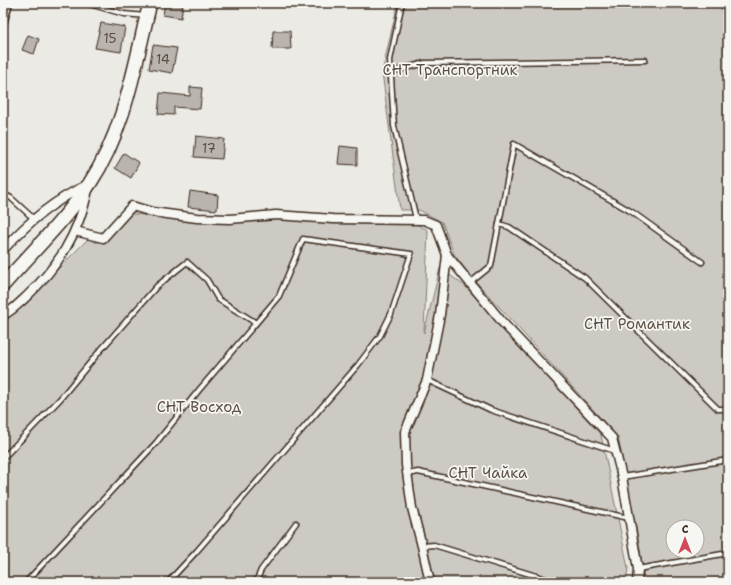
<svg xmlns="http://www.w3.org/2000/svg" width="731" height="585" viewBox="0 0 731 585" font-family="'Shantell Sans',sans-serif">
	<rect width="100%" height="100%" fill="#ebeae5"/>
	<filter id="ink" filterUnits="userSpaceOnUse"><feTurbulence type="fractalNoise" baseFrequency=".025" numOctaves="2"/><feDisplacementMap in="SourceGraphic" scale="8" xChannelSelector="R" yChannelSelector="G"/><feConvolveMatrix kernelMatrix="1 2 1 2 8 2 1 2 1" color-interpolation-filters="sRGB"/></filter>
	<g filter="url(#ink)">
		<g fill="#cdcac4" stroke="#847a71" fill-rule="evenodd">
			<path d="M398,3H720L728,40V582H643L644,579L640,549L618,437L468,273L454,254L442,222L419,210H400L382,72ZM673,527H697V551H673Z"/>
			<polygon points="123,213 213,222 285,218 416,224 428,230 424,333 440,268 465,286 601,435 628,568 626,582 3,582 3,324 88,239 96,240 96,243 102,234"/>
		</g>
		<g fill="#bab4ae" stroke="#3b2a1e">
			<polygon points="165,3 183,3 181,18 163,15"/>
			<polygon points="101,23 125,27 121,52 95,48"/>
			<polygon points="273,31 290,31 291,49 272,49"/>
			<polygon points="28,35 39,39 34,54 22,50"/>
			<polygon points="153,45 177,48 172,73 149,69"/>
			<polygon points="190,87 202,88 200,109 174,107 174,115 158,114 160,93 190,96"/>
			<polygon points="196,136 224,139 222,159 194,157"/>
			<polygon points="340,146 357,148 357,165 338,164"/>
			<polygon points="124,153 139,163 131,178 115,168"/>
			<polygon points="190,191 218,195 217,210 188,207"/>
		</g>
		<g fill="none" stroke-linecap="round" stroke-linejoin="round">
			<defs>
				<g id="service">
					<polyline points="86,3 124,14 146,16"/>
					<polyline points="402,3 390,60 394,126 416,219"/>
					<polyline points="3,28 10,3"/>
					<polyline points="391,72 425,63 645,60"/>
					<polyline points="3,194 11,198 34,219"/>
					<polyline points="499,224 509,227 585,278 718,409 728,409"/>
					<polyline points="470,283 491,266 514,144 632,212 702,262"/>
					<polyline points="427,380 491,410 615,451"/>
					<polyline points="3,458 60,399 99,352 157,286 187,262 207,280 218,299 256,323"/>
					<polyline points="408,474 418,472 629,518"/>
					<polyline points="622,477 728,460"/>
					<polyline points="422,546 434,545 556,582"/>
					<polyline points="638,569 728,553"/>
					<polyline points="26,582 156,443 199,390 279,296 303,239 411,254 391,314 380,336 358,365 196,552 168,582"/>
					<polyline points="256,582 261,570 296,523"/>
				</g>
				<g id="minor">
					<polyline points="75,231 103,238 132,206 152,212 197,218 230,219 276,215 333,219 424,220 436,225 447,255 503,323 612,438 622,477 638,569 637,582"/>
					<path d="M3,250C27,223 54,200 87,185"/>
					<path d="M3,315C11,312 18,304 25,298C58,267 78,235 88,190"/>
					<polyline points="430,582 422,546 412,508 406,465 405,432 427,380 440,315 447,255"/>
				</g>
				<path id="primary" d="M3,285C31,253 66,219 90,183C125,130 135,64 150,3"/>
			</defs>
			<use href="#service" stroke="#3b2a1e" stroke-width="7"/>
			<use href="#minor" stroke="#3b2a1e" stroke-width="11"/>
			<use href="#primary" stroke="#3b2a1e" stroke-width="16"/>
			<use href="#service" stroke="#f6f6f2" stroke-width="4"/>
			<use href="#minor" stroke="#f6f6f2" stroke-width="8"/>
			<use href="#primary" stroke="#f6f6f2" stroke-width="13"/>
		</g>
	</g>
	<g text-anchor="middle" dominant-baseline="central" stroke-width="3.5" stroke-linejoin="round" paint-order="stroke">
		<g font-size="13" fill="#5b4c42">
			<text x="110" y="38">15</text>
			<text x="163" y="59">14</text>
			<text x="209" y="148">17</text>
		</g>
		<g font-size="15" fill="#605248" stroke="#f6f6f2">
			<text x="450" y="70">СНТ Транспортник</text>
			<text x="637" y="324">СНТ Романтик</text>
			<text x="199" y="407">СНТ Восход</text>
			<text x="488" y="473">СНТ Чайка</text>
		</g>
	</g>
	<rect width="731" height="585" fill="none" stroke="#f6f6f2" stroke-width="16"/>
	<rect x="8" y="8" width="715" height="569" fill="none" stroke="#3b2a1e" stroke-width="1.5" filter="url(#ink)"/>
	<g transform="translate(685 539)"><circle r="19" fill="#f6f6f2" stroke="#aba49d"/>
	<path d="M0-3L7 15L0 10L-7 15Z" fill="#d1495b"/>
	<text y="-6" font-size="11" font-weight="bold" text-anchor="middle" fill="#3b2a1e">С</text>
	</g>
</svg>
